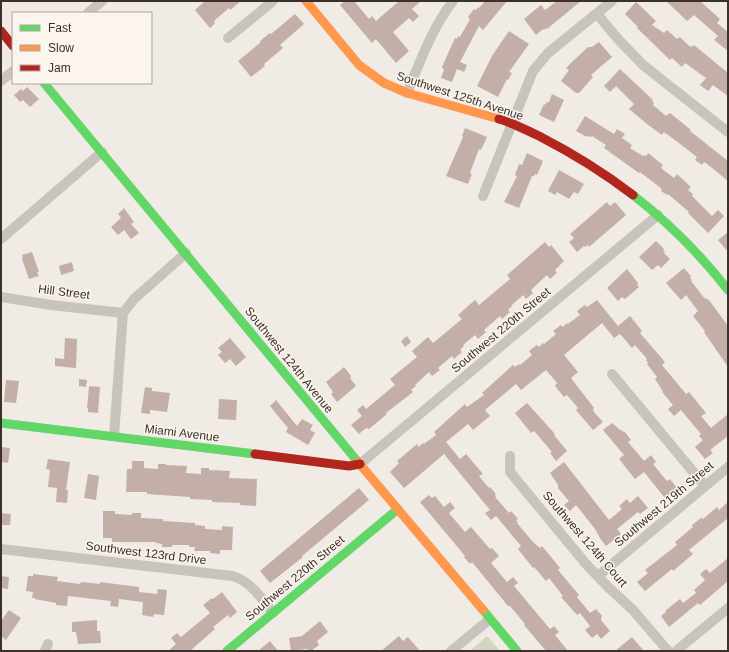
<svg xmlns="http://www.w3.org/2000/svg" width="729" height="652" viewBox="0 0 729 652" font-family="Helvetica,sans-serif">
	<rect width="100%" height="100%" fill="#f0ebe5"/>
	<polygon fill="#d1d6bf" points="487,636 500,651 470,651"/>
	<g fill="#c3afa7">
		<polygon points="205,1 241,1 230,10 229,8 214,21 215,23 210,28 195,10"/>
		<polygon points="345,1 354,1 369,19 372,16 376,21 399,1 421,1 412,9 419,16 413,22 409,18 393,32 409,51 396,63 376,39 372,43 340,5"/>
		<polygon points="485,1 507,1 483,30 479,26 460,62 467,65 464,72 457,69 452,82 441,78 444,70 442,67 455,38 457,39 458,36 460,37 470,19 468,17 474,9 476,10 478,7 479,8"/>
		<polygon points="557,1 581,1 547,29 546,28 544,30 543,29 536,35 524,19 541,5 545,10"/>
		<polygon points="666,1 700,1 720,19 717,23 728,32 728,51 714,40 718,36 694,15 687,21"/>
		<polygon points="636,2 656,21 652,25 664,33 667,30 677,39 680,37 689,46 692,47 694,45 728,73 728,96 713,85 708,91 700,85 706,78 685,63 682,67 672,58 670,60 637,28 638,27 625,14"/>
		<polygon points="295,14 304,24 280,45 283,48 264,64 265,66 251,77 238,61 261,42 260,41 270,33 271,34"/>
		<polygon points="509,31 529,44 509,72 512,73 508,80 507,79 498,97 477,86 492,56"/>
		<polygon points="599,42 612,57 591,75 593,77 579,93 576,93 561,81 569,70 566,68 573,61 588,47 592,47"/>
		<polygon points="620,69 653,100 652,101 654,103 653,105 666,116 670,113 691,130 690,131 728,161 728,181 706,163 704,162 702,165 695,160 697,157 675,140 664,132 662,135 647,124 629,109 634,104 616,86 610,92 604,86"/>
		<polygon points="27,87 39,99 30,107 23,100 20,102 14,95 21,89 23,91"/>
		<polygon points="552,94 564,100 554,122 539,115 544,104 545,105 547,102 549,102"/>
		<polygon points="585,116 614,134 617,129 625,134 622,138 632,145 630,148 643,156 644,155 646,156 648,153 663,165 661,168 674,178 677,174 691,187 688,190 693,194 692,196 712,216 718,210 724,216 708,233 688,213 689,212 668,194 667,195 661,191 662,189 640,172 639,173 604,148 606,145 592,136 591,137 588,136 587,137 576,131"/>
		<polygon points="465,128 487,137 481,150 479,149 471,170 470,174 472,174 468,184 446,176 463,137 462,136"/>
		<polygon points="527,153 543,161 537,175 535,174 534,176 532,176 519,208 504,202 517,176 515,175 519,164 522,165"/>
		<polygon points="559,170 584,184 578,194 574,192 569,199 557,192 555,195 548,191"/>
		<polygon points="607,202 610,206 615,202 626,215 589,247 588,245 585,247 584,246 577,252 569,242 574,238 570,234"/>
		<polygon points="124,208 134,222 131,224 139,233 131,239 124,230 118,235 111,227 121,218 118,214"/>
		<polygon points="728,232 728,252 718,240"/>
		<polygon points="656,241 664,249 663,250 665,252 664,253 670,259 661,268 658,265 652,270 639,257"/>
		<polygon points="545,242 549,247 551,245 564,261 555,270 557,273 550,279 547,275 531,290 533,293 526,299 523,295 512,305 512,306 508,310 510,312 502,319 500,316 484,330 486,332 478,339 475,335 463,345 464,346 460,350 462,352 454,359 452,356 438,368 440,370 432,376 429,372 415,385 416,386 411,390 413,392 386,413 387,414 369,429 366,428 359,434 351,425 362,416 357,410 363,405 366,409 395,385 390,379 417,357 412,351 428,337 433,343 462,319 458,315 475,300 479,305 510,279 507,275"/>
		<polygon points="32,252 39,272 37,272 39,276 29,279 22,259 23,259 22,255"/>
		<polygon points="72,262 74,271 61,275 59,266"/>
		<polygon points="684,268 691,276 690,278 692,280 691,281 705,299 706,298 708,300 709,300 728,326 728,367 704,332 705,331 693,316 698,311 686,295 681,300 666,283"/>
		<polygon points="627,269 638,283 637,285 639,287 625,299 622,297 618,301 607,288"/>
		<polygon points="597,300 618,326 630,316 642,331 640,333 665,362 662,365 686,394 689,392 706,413 701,416 711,428 728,414 728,436 710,450 713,453 705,459 695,447 703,440 699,436 701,434 681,410 674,416 668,409 673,405 663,393 662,390 655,379 657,377 647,364 648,363 646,360 647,359 635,345 632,348 620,334 614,338 602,323 564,355 578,372 571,378 594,408 593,409 594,412 603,422 593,430 576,410 578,408 567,395 564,397 555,386 557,383 546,370 521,390 516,384 485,410 490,416 473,430 468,424 446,442 460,459 466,454 483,474 479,476 489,488 490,487 496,494 495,495 496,498 509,513 511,511 518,519 516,520 518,522 517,523 533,542 540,548 542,546 560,568 558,570 579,595 577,597 590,613 596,609 602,616 601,618 601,620 610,631 601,639 597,634 592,638 585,630 590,626 580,613 577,615 561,597 563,596 549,578 546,581 534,567 533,568 518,549 521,546 496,516 491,520 485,513 490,510 444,454 404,488 390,472 399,463 397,461 417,444 419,447 423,443 424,444 436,435 434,432 465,404 467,407 484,395 482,393 513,365 515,367 519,364 520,365 532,355 529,351 537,345 539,347 543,343 544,344 556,334 553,331 561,325 563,327 567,323 568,324 580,315 577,311 585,305 587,307"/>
		<polygon points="407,336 411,342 405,347 401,341"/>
		<polygon points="65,338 77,339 76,368 55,366 55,358 64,359"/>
		<polygon points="230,338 246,357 236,366 230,359 225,363 218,355 222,352 218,348"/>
		<polygon points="344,367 351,376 350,378 356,386 337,402 331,394 333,392 326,382"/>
		<polygon points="79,379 87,380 86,387 79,386"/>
		<polygon points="6,380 19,381 16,403 4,402"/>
		<polygon points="89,386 100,387 98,413 88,412 88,408 87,408"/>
		<polygon points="145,387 152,388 152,391 170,393 167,412 150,410 150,414 141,413"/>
		<polygon points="219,399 237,400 236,420 218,419"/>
		<polygon points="276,400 297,426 302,419 313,425 310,430 315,433 308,445 286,432 288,428 270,406"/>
		<polygon points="527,403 555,434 554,435 567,451 556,461 550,453 552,452 534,431 531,433 515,413"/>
		<polygon points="612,423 620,430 621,430 623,432 624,431 631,440 628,442 644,461 651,455 656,462 653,464 666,480 668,481 670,479 677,488 665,498 644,472 635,479 619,459 624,455 603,430"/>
		<polygon points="1,447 10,448 8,463 1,462"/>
		<polygon points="48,459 70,462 66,490 68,490 67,503 56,502 57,488 48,487 50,470 46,469"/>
		<polygon points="132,461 144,461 144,468 158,469 158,464 166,464 166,465 187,466 186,473 201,474 201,468 209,468 209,470 230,471 229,478 257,479 256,506 240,505 240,503 212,502 212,500 190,499 190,497 147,494 147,492 126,492 127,469 132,469"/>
		<polygon points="564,462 609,520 622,509 619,506 627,499 630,503 638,496 648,508 640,514 638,512 617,529 621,534 606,546 600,538 595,529 576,505 570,511 564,505 569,501 558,488 558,485 550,473"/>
		<polygon points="88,474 99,476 96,500 84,498"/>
		<polygon points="359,488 369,500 302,556 303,557 270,583 260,571"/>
		<polygon points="429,495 432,498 435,496 444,507 450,502 455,508 449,513 465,532 471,527 490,549 492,548 499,556 491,563 507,582 513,577 518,583 514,586 550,629 554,626 559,632 555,635 568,651 546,651 524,625 525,624 510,606 508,606 472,562 470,564 464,557 465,556 420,502"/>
		<polygon points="728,502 728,518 689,550 693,554 673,571 672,569 645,591 637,582 648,573 645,570 677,545 675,542 693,527 692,525 701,518 703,519 717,507 719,510"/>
		<polygon points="103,511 115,511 115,514 132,515 132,513 141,513 141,518 163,519 163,521 195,523 195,525 205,526 205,529 222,530 222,526 233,527 232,550 220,550 220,554 210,553 210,551 194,551 195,547 189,547 189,545 172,545 172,547 162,547 162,544 156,543 156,542 112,542 112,538 103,538"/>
		<polygon points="1,513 11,514 10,525 1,525"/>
		<polygon points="728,558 728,581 700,605 698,603 669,627 661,616 666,612 665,611 680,599 683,603 696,593 694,590 705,580 700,574 706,569 710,573"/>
		<polygon points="33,574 58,577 57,581 80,584 81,582 100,584 100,582 139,587 139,592 157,594 158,589 167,590 164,615 154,614 153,617 142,615 143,602 119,599 118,607 110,606 111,601 68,596 67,606 56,605 56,603 35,599 35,598 32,598 33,592 26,591 28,576 33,576"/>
		<polygon points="1,576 9,577 8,589 1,588"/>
		<polygon points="222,592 237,612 230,618 228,615 213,627 215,629 190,651 168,651 176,644 171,638 177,633 181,637 210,613 203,605 212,598 213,599"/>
		<polygon points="9,610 21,618 6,640 1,636 1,621"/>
		<polygon points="97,620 97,631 100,631 101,643 78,644 76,632 72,632 72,622"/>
		<polygon points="320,621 328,632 317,641 319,645 311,651 307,649 291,651 289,638 302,636"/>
		<polygon points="399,636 403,641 408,637 420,651 381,651"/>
		<polygon points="632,637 644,651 615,651"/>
		<polygon points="270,641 278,651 258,651"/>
	</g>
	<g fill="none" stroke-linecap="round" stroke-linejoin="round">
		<g stroke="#c9c3be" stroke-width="10">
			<polyline points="88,13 102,1"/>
			<polyline points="597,14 618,39 643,65 728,132"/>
			<polyline points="228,38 273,1"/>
			<polyline points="1,81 13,71"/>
			<path d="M407,93C420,62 432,28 453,1"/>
			<polyline points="483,196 533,71 548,53 612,1"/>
			<polyline points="1,239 102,152"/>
			<polyline points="1,297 51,305 123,313"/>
			<polyline points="612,374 705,486"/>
			<polyline points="114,436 123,313 134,299 186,253"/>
			<polyline points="510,456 510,472 586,564 608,587 633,610 668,651"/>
			<polyline points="360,464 658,215"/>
			<path d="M1,549L232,576C251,581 261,598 273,613"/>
			<polyline points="598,576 728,467"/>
			<polyline points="45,651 48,644"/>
			<polyline points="451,651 490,619"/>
			<polyline points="676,651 728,608"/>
		</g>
		<g stroke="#63d668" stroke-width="9">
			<polyline points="44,83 358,462"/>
			<path d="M633,195C669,223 700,254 728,290"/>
			<polyline points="1,423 255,454"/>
			<polyline points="483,610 517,651"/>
			<polyline points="227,651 398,509"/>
		</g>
		<g stroke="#ff974d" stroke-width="9">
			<polyline points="306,1 359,65 384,83 407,93 499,119"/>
			<polyline points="358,462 483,610"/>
		</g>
		<g stroke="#b3261e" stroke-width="9">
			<polyline points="1,31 13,46"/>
			<path d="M499,119C513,123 526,130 539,136C572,153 603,172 633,195"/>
			<polyline points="255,454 349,466 360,464"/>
		</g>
	</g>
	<g text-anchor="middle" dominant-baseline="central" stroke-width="3" stroke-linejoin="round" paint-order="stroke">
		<g font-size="12" fill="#3b302b" stroke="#fbf5ee">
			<text transform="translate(460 96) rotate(18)">Southwest 125th Avenue</text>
			<text transform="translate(64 292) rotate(7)">Hill Street</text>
			<text transform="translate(501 330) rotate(-40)">Southwest 220th Street</text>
			<text transform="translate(289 360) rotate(51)">Southwest 124th Avenue</text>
			<text transform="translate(182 433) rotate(7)">Miami Avenue</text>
			<text transform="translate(664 504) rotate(-40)">Southwest 219th Street</text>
			<text transform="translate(585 539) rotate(49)">Southwest 124th Court</text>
			<text transform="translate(146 553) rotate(7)">Southwest 123rd Drive</text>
			<text transform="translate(295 578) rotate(-40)">Southwest 220th Street</text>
		</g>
	</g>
	<rect width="729" height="652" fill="none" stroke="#3b302b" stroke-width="4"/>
	<rect x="12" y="12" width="140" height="72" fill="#fbf5ee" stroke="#aea6a0"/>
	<rect x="20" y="25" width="20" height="6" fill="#63d668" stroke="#aea6a0"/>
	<text x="48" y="32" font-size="12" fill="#3b302b">Fast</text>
	<rect x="20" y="45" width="20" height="6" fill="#ff974d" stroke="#aea6a0"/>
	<text x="48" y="52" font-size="12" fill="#3b302b">Slow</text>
	<rect x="20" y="65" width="20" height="6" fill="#b3261e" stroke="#aea6a0"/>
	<text x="48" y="72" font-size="12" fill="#3b302b">Jam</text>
</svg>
